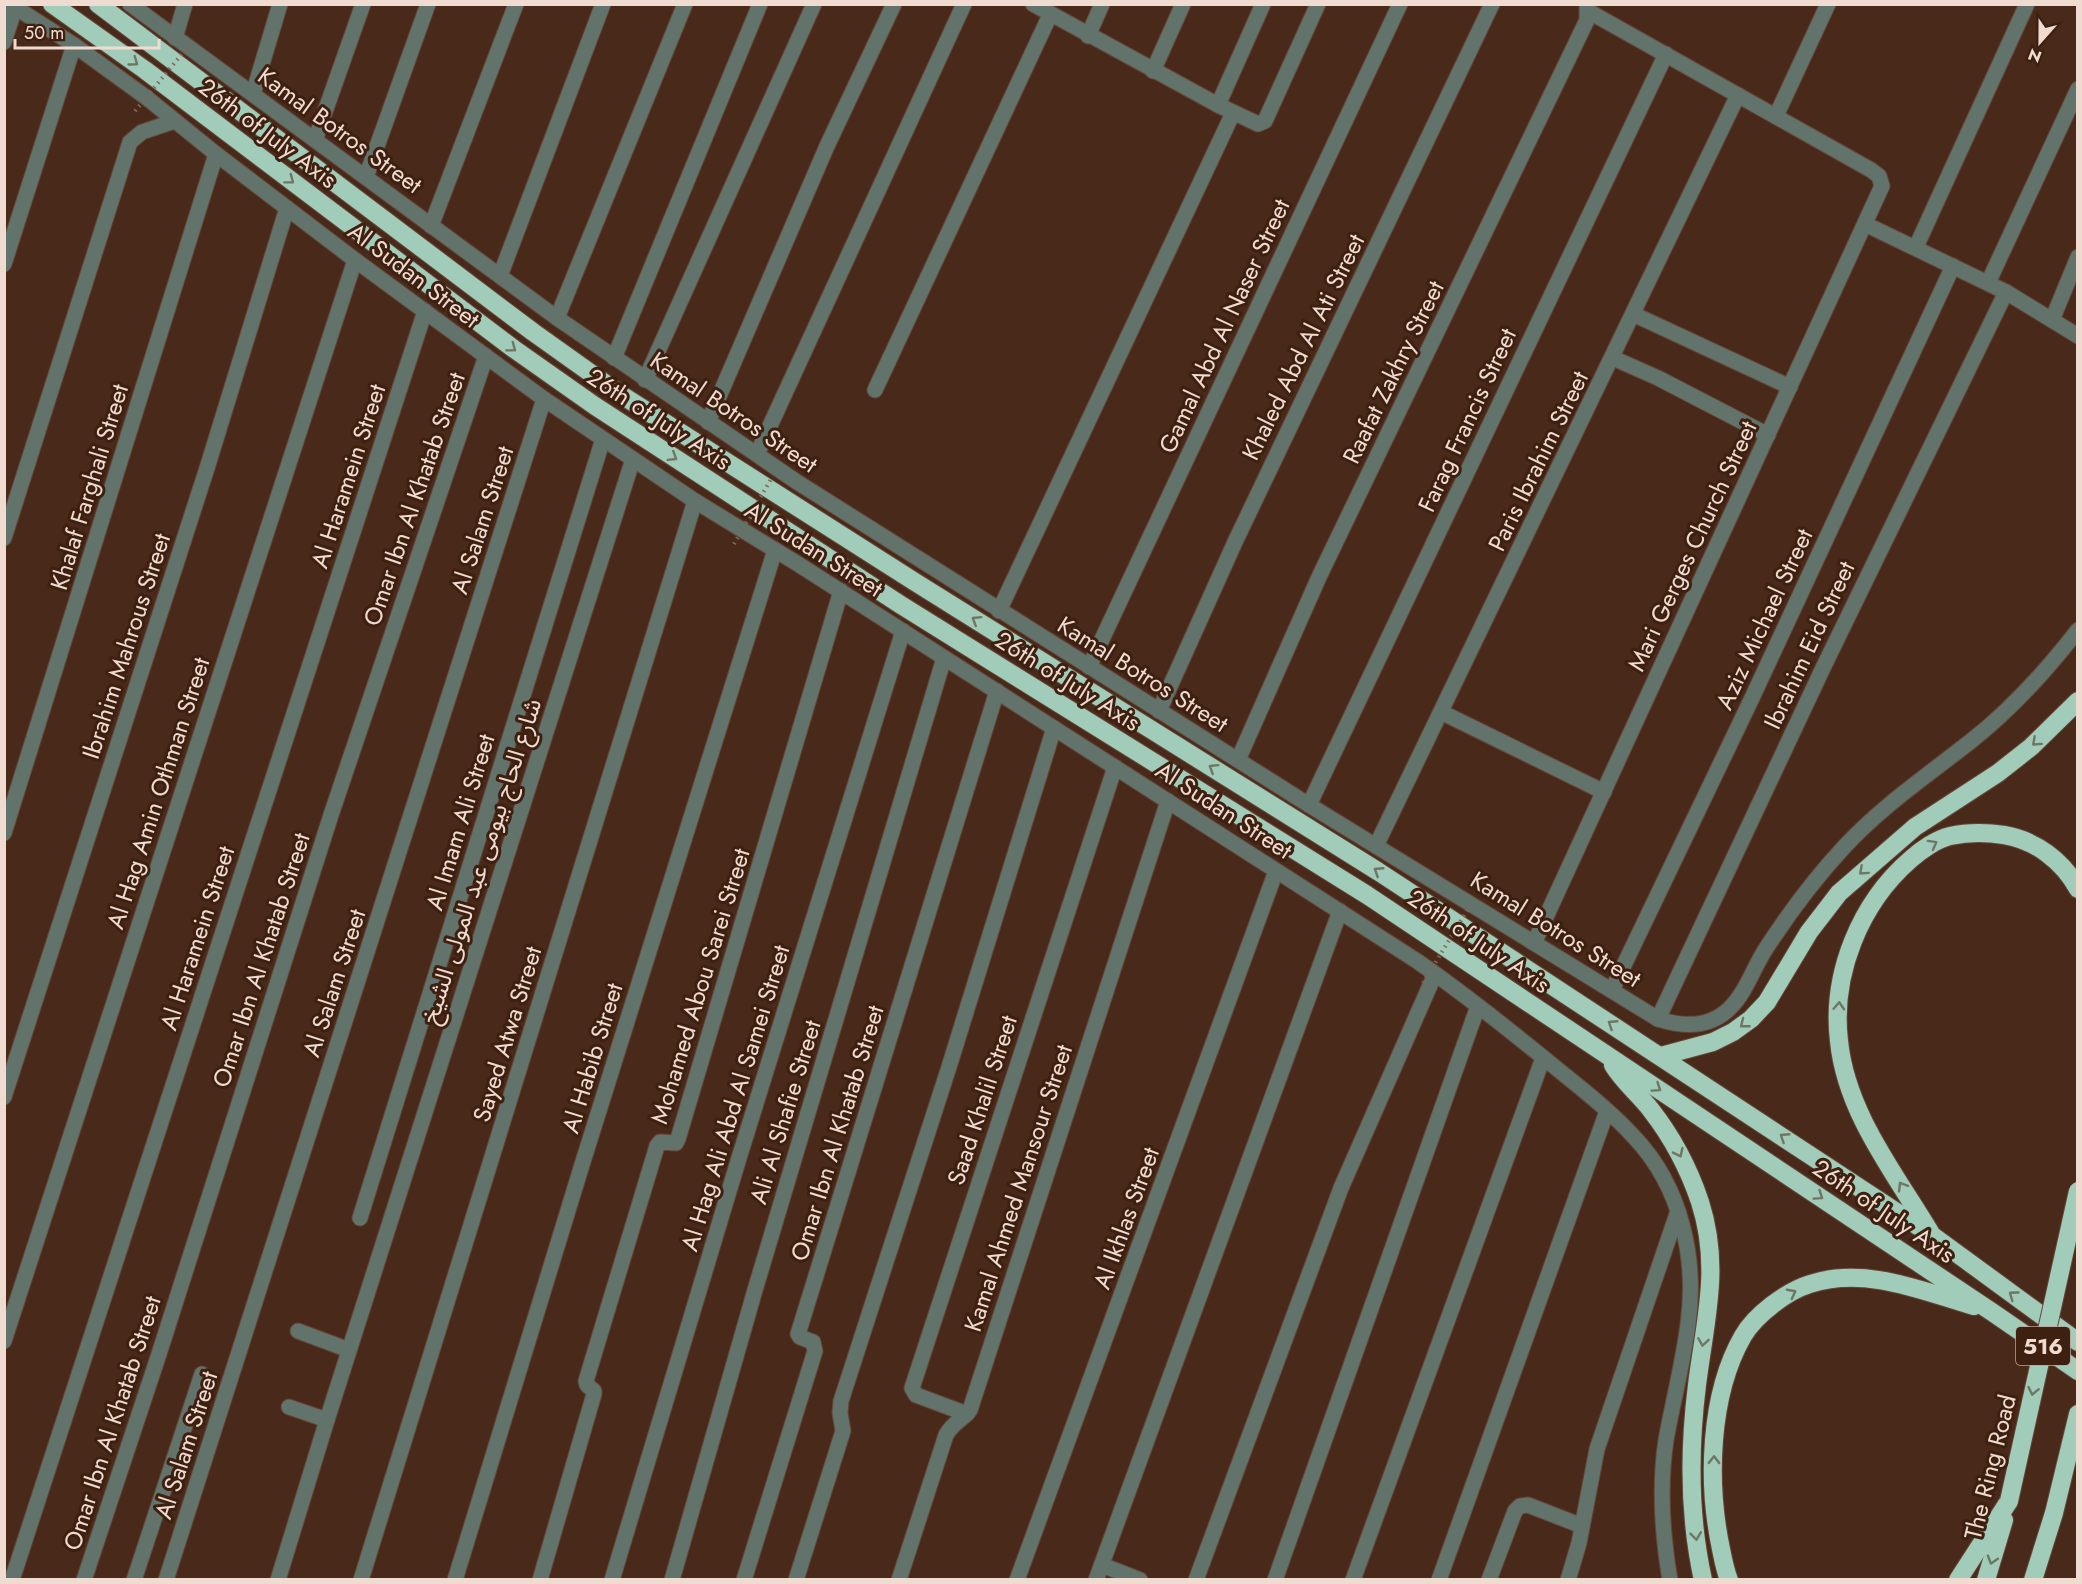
<svg xmlns="http://www.w3.org/2000/svg" width="2082" height="1584" viewBox="0 0 2082 1584" font-family="Jost,'Noto Sans Arabic',sans-serif">
	<rect width="100%" height="100%" fill="#492a1a"/>
	<g fill="none" stroke-linecap="round" stroke-linejoin="round">
		<defs>
			<g id="minor">
				<path d="M10,4L74,45L147,98L216,154L355,260L544,399L695,501L798,564L1417,961C1463,993 1507,1028 1550,1063C1579,1087 1610,1110 1635,1138C1681,1187 1697,1258 1688,1324C1683,1363 1673,1401 1666,1440C1659,1486 1662,1533 1670,1580"/>
				<path d="M130,4L557,318L797,482L1309,805L1658,1019C1683,1027 1710,1028 1730,1008C1746,992 1753,969 1765,950C1789,913 1815,878 1845,846C1882,806 1928,775 1971,741C2012,709 2046,671 2078,630"/>
				<polyline points="1033,4 1218,105 1258,124 1265,121 1318,4"/>
				<polyline points="1088,36 1102,4"/>
				<polyline points="175,38 185,4"/>
				<polyline points="4,42 15,8"/>
				<polyline points="1153,71 1183,4"/>
				<polyline points="253,94 280,4"/>
				<polyline points="1218,105 1263,4"/>
				<polyline points="1776,116 1828,4"/>
				<polyline points="315,140 363,4"/>
				<polyline points="366,177 428,4"/>
				<polyline points="1865,224 2006,292 2078,336"/>
				<polyline points="431,226 516,4"/>
				<polyline points="1916,247 2027,4"/>
				<polyline points="4,264 74,45"/>
				<polyline points="500,276 603,4"/>
				<polyline points="1988,283 2078,89"/>
				<polyline points="1633,314 1790,387"/>
				<polyline points="557,318 685,4"/>
				<polyline points="2052,320 2078,257"/>
				<polyline points="614,358 760,4"/>
				<polyline points="1613,358 1658,378 1768,435"/>
				<polyline points="645,380 814,4"/>
				<polyline points="875,390 1050,15"/>
				<polyline points="708,422 827,146 894,4"/>
				<polyline points="757,454 964,4"/>
				<polyline points="4,538 130,142 142,132 175,121"/>
				<polyline points="999,611 1233,113"/>
				<polyline points="1089,667 1400,4"/>
				<polyline points="1159,711 1235,542 1492,4"/>
				<polyline points="1441,712 1604,792"/>
				<polyline points="1238,760 1319,577 1587,20 1587,4"/>
				<polyline points="1309,805 1666,54"/>
				<polyline points="4,833 216,154"/>
				<polyline points="1376,846 1738,95"/>
				<polyline points="1534,943 1882,186 1879,176 1871,170 1588,11"/>
				<polyline points="1612,990 1752,698 1953,266"/>
				<polyline points="1658,1019 1823,668 2006,292"/>
				<polyline points="4,1097 208,465 287,208"/>
				<polyline points="360,1218 603,439"/>
				<polyline points="298,1331 349,1350"/>
				<polyline points="4,1341 355,260"/>
				<polyline points="289,1407 327,1420"/>
				<polyline points="967,1414 916,1395 912,1388 1115,767"/>
				<polyline points="1102,1565 1140,1580"/>
				<polyline points="12,1580 425,311"/>
				<polyline points="84,1580 159,1354 331,815 486,356"/>
				<polyline points="134,1580 202,1374"/>
				<polyline points="166,1580 544,399"/>
				<polyline points="278,1580 327,1420 633,459"/>
				<polyline points="361,1580 695,501"/>
				<polyline points="455,1580 581,1168 775,550"/>
				<polyline points="540,1580 594,1394 594,1391 587,1385 586,1381 657,1146 660,1142 676,1143 678,1139 841,591"/>
				<polyline points="612,1580 739,1158 903,631"/>
				<polyline points="672,1580 755,1290 944,658"/>
				<polyline points="744,1580 815,1351 813,1342 800,1337 798,1334 997,691"/>
				<polyline points="796,1580 843,1431 840,1413 841,1401 949,1067 1054,728"/>
				<path d="M899,1580L946,1435C954,1421 963,1420 970,1410L1168,801"/>
				<polyline points="1017,1580 1276,871"/>
				<polyline points="1096,1580 1340,911"/>
				<polyline points="1196,1580 1341,1188 1435,974"/>
				<polyline points="1275,1580 1478,1006"/>
				<polyline points="1353,1580 1543,1058"/>
				<polyline points="1439,1580 1607,1111"/>
				<polyline points="1489,1580 1515,1511 1520,1506 1528,1505 1582,1526"/>
				<polyline points="1568,1580 1579,1543 1597,1449 1678,1211"/>
			</g>
			<g id="highway">
				<polyline points="52,4 145,70 514,349 595,406 901,605 1367,895 1992,1312 2078,1371"/>
				<polyline points="98,4 533,332 620,394 915,582 1379,872 1933,1236 2078,1342"/>
				<polyline points="1661,1056 1713,1042 1733,1032 1751,1019 1767,1002 1809,932 1839,893 1915,827 1998,773 2031,747 2078,701"/>
				<path d="M1613,1065C1623,1082 1639,1094 1651,1110C1672,1137 1689,1169 1700,1202C1721,1267 1705,1320 1697,1385C1689,1449 1689,1517 1703,1580"/>
				<path d="M1930,1232C1894,1172 1846,1112 1839,1041C1831,974 1860,903 1911,859C1921,850 1937,839 1950,836C1968,832 1985,832 2004,835C2035,840 2063,861 2078,889"/>
				<path d="M1729,1580C1725,1570 1723,1559 1721,1549C1707,1483 1709,1395 1743,1336C1755,1315 1787,1291 1810,1284C1865,1266 1922,1291 1974,1306"/>
				<polyline points="1958,1580 2009,1501"/>
				<polyline points="1986,1580 2004,1520"/>
				<polyline points="2033,1580 2054,1513 2078,1414"/>
			</g>
		</defs>
		<use href="#minor" stroke="#644637" stroke-width="17"/>
		<use href="#highway" stroke="#644637" stroke-width="20"/>
		<use href="#minor" stroke="#62736b" stroke-width="15"/>
		<use href="#highway" stroke="#a0ccb9" stroke-width="18"/>
		<defs>
			<polyline id="highway-bridge" points="2009,1501 2078,1191"/>
		</defs>
		<use href="#highway-bridge" stroke="#644637" stroke-width="20" stroke-linecap="butt"/>
		<g stroke="#85695b" stroke-width="4" stroke-dasharray="1.5 4.5" stroke-linecap="butt">
			<polyline points="135,111 191,43"/>
			<polyline points="734,544 771,479"/>
			<polyline points="1423,983 1468,909"/>
		</g>
		<use href="#highway-bridge" stroke="#a0ccb9" stroke-width="18"/>
	</g>
	<defs><path id="oneway-chevron" d="M-2-3.5L2.5 0L-2 3.5" fill="none" stroke-width="1.6" stroke-linecap="round" stroke-linejoin="round" transform="scale(1.5)"/></defs>
	<g stroke="#6f7664">
		<use href="#oneway-chevron" transform="translate(134 62) rotate(36)"/>
		<use href="#oneway-chevron" transform="translate(290 180) rotate(37)"/>
		<use href="#oneway-chevron" transform="translate(512 348) rotate(37)"/>
		<use href="#oneway-chevron" transform="translate(673 457) rotate(32)"/>
		<use href="#oneway-chevron" transform="translate(976 620) rotate(-148)"/>
		<use href="#oneway-chevron" transform="translate(2036 742) rotate(138)"/>
		<use href="#oneway-chevron" transform="translate(1213 768) rotate(-148)"/>
		<use href="#oneway-chevron" transform="translate(1933 844) rotate(-29)"/>
		<use href="#oneway-chevron" transform="translate(1378 871) rotate(-147)"/>
		<use href="#oneway-chevron" transform="translate(1863 871) rotate(138)"/>
		<use href="#oneway-chevron" transform="translate(1839 1006) rotate(-87)"/>
		<use href="#oneway-chevron" transform="translate(1612 1024) rotate(-147)"/>
		<use href="#oneway-chevron" transform="translate(1744 1024) rotate(142)"/>
		<use href="#oneway-chevron" transform="translate(1657 1088) rotate(34)"/>
		<use href="#oneway-chevron" transform="translate(1784 1137) rotate(-147)"/>
		<use href="#oneway-chevron" transform="translate(1679 1153) rotate(64)"/>
		<use href="#oneway-chevron" transform="translate(1902 1186) rotate(-121)"/>
		<use href="#oneway-chevron" transform="translate(1819 1196) rotate(34)"/>
		<use href="#oneway-chevron" transform="translate(1792 1293) rotate(-28)"/>
		<use href="#oneway-chevron" transform="translate(2013 1295) rotate(-144)"/>
		<use href="#oneway-chevron" transform="translate(1703 1342) rotate(99)"/>
		<use href="#oneway-chevron" transform="translate(2033 1391) rotate(102)"/>
		<use href="#oneway-chevron" transform="translate(1714 1460) rotate(-89)"/>
		<use href="#oneway-chevron" transform="translate(1696 1536) rotate(83)"/>
		<use href="#oneway-chevron" transform="translate(1992 1560) rotate(107)"/>
	</g>
	<g text-anchor="middle" dominant-baseline="central" stroke-width="6" stroke-linejoin="round" paint-order="stroke">
		<rect fill="#3e2010" stroke="#bba397" stroke-width="1.5" x="2016" y="1327" width="54" height="38" rx="4.5"/>
		<g font-size="22" font-weight="bold" fill="#f0dbd1">
			<text x="2043" y="1346">516</text>
		</g>
		<g font-size="24" fill="#f0dbd1" stroke="#3e2010">
			<text transform="translate(340 130) rotate(36)">Kamal Botros Street</text>
			<text transform="translate(268 133) rotate(37)">26th of July Axis</text>
			<text transform="translate(414 275) rotate(37)">Al Sudan Street</text>
			<text transform="translate(1224 326) rotate(-65)">Gamal Abd Al Naser Street</text>
			<text transform="translate(1303 347) rotate(-64)">Khaled Abd Al Ati Street</text>
			<text transform="translate(1393 372) rotate(-64)">Raafat Zakhry Street</text>
			<text transform="translate(734 412) rotate(34)">Kamal Botros Street</text>
			<text transform="translate(659 419) rotate(33)">26th of July Axis</text>
			<text transform="translate(1467 420) rotate(-65)">Farag Francis Street</text>
			<text transform="translate(1538 461) rotate(-64)">Paris Ibrahim Street</text>
			<text transform="translate(348 476) rotate(-72)">Al Haramein Street</text>
			<text transform="translate(89 487) rotate(-73)">Khalaf Farghali Street</text>
			<text transform="translate(414 499) rotate(-71)">Omar Ibn Al Khatab Street</text>
			<text transform="translate(482 520) rotate(-72)">Al Salam Street</text>
			<text transform="translate(1692 546) rotate(-65)">Mari Gerges Church Street</text>
			<text transform="translate(814 549) rotate(32)">Al Sudan Street</text>
			<text transform="translate(1764 619) rotate(-65)">Aziz Michael Street</text>
			<text transform="translate(1809 645) rotate(-65)">Ibrahim Eid Street</text>
			<text transform="translate(126 646) rotate(-72)">Ibrahim Mahrous Street</text>
			<text transform="translate(1143 674) rotate(32)">Kamal Botros Street</text>
			<text transform="translate(1068 681) rotate(32)">26th of July Axis</text>
			<text transform="translate(158 793) rotate(-72)">Al Hag Amin Othman Street</text>
			<text transform="translate(1224 810) rotate(33)">Al Sudan Street</text>
			<text transform="translate(460 822) rotate(-73)">Al Imam Ali Street</text>
			<text transform="translate(481 861) rotate(-72)">شارع الحاج بيومى عبد المولى الشيخ</text>
			<text transform="translate(1556 929) rotate(32)">Kamal Botros Street</text>
			<text transform="translate(197 938) rotate(-72)">Al Haramein Street</text>
			<text transform="translate(1479 941) rotate(34)">26th of July Axis</text>
			<text transform="translate(261 960) rotate(-72)">Omar Ibn Al Khatab Street</text>
			<text transform="translate(334 983) rotate(-72)">Al Salam Street</text>
			<text transform="translate(700 986) rotate(-73)">Mohamed Abou Sarei Street</text>
			<text transform="translate(507 1034) rotate(-73)">Sayed Atwa Street</text>
			<text transform="translate(592 1058) rotate(-73)">Al Habib Street</text>
			<text transform="translate(735 1098) rotate(-73)">Al Hag Ali Abd Al Samei Street</text>
			<text transform="translate(982 1100) rotate(-72)">Saad Khalil Street</text>
			<text transform="translate(785 1112) rotate(-73)">Ali Al Shafie Street</text>
			<text transform="translate(837 1133) rotate(-73)">Omar Ibn Al Khatab Street</text>
			<text transform="translate(1018 1188) rotate(-72)">Kamal Ahmed Mansour Street</text>
			<text transform="translate(1884 1211) rotate(34)">26th of July Axis</text>
			<text transform="translate(1126 1218) rotate(-70)">Al Ikhlas Street</text>
			<text transform="translate(112 1423) rotate(-72)">Omar Ibn Al Khatab Street</text>
			<text transform="translate(186 1445) rotate(-72)">Al Salam Street</text>
			<text transform="translate(1990 1467) rotate(-76)">The Ring Road</text>
		</g>
	</g>
	<rect width="2082" height="1584" fill="none" stroke="#f0dbd1" stroke-width="12"/>
	<g transform="translate(2040 42) rotate(201)" stroke="#3e2010" stroke-width="4.5" paint-order="stroke">
	<path d="M0-4.5L10 22L0 15L-10 22Z" fill="#f0dbd1"/>
	<text y="-9" font-size="16" font-weight="bold" text-anchor="middle" fill="#f0dbd1">N</text>
	</g>
	<path d="M15 39v9h144v-9" fill="none" stroke="#f0dbd1" stroke-width="3"/>
	<text x="24" y="39" font-size="18" fill="#f0dbd1" stroke="#3e2010" stroke-width="4.5" paint-order="stroke">50 m</text>
</svg>
